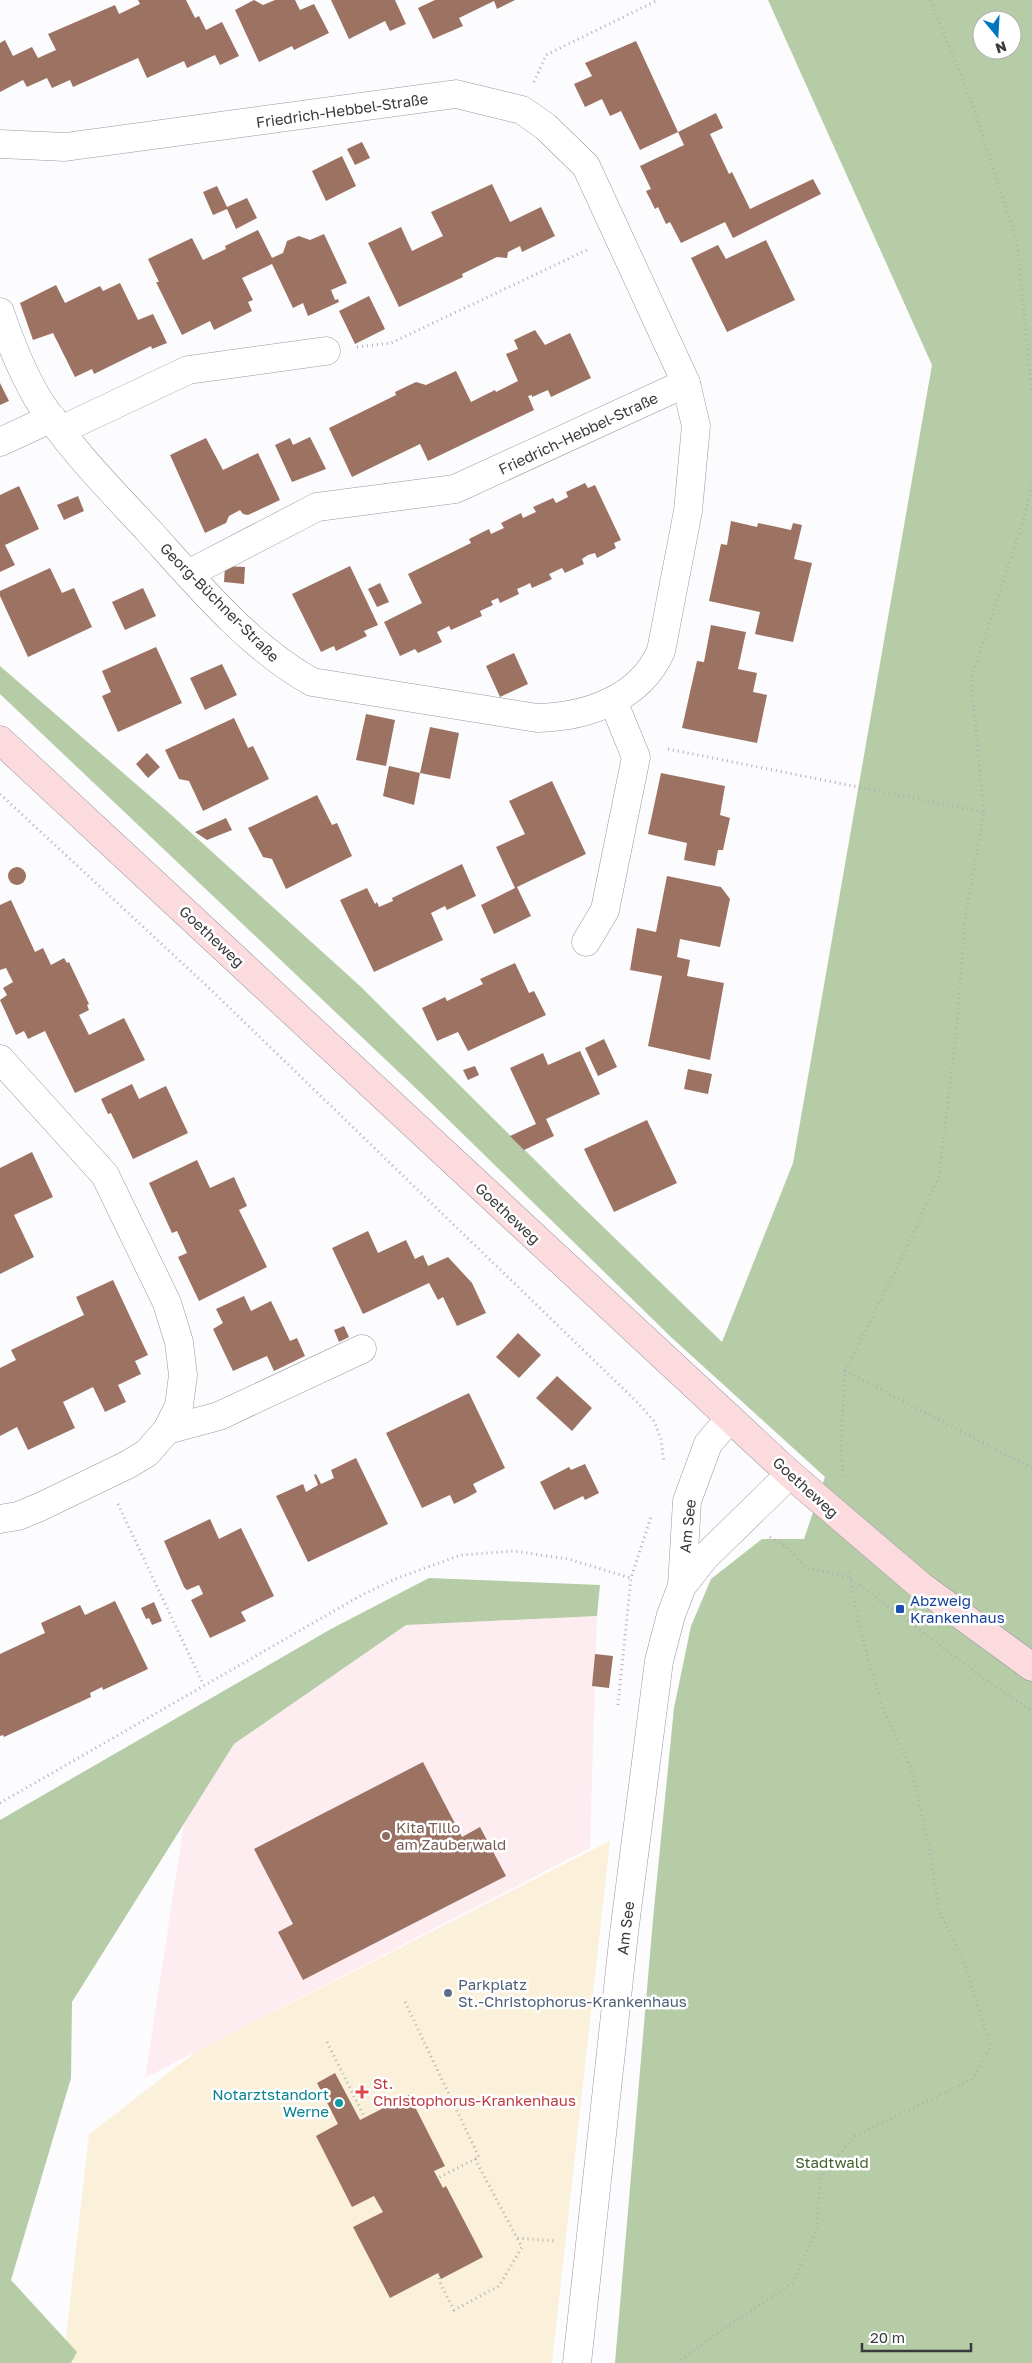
<svg xmlns="http://www.w3.org/2000/svg" width="1032" height="2363" viewBox="0 0 1032 2363" font-family="'Golos Text',sans-serif">
	<rect width="100%" height="100%" fill="#fcfbfe"/>
	<polygon fill="#fdedf1" points="597,1616 590,1848 145,2078 184,1824 234,1744 406,1625"/>
	<polygon fill="#fbf1db" points="610,1841 552,2363 63,2363 89,2134 197,2051"/>
	<g fill="#b5cca6" fill-rule="evenodd">
		<path d="M768,0H1032V2363H615L653,1919L674,1708L691,1626L711,1579L762,1539H804L825,1477L672,1338L425,1097L0,694V666L167,811L360,986L560,1185L722,1342L793,1163L932,365ZM982,20H1012V50H982Z"/>
		<polygon points="429,1578 600,1585 597,1616 406,1625 234,1744 72,2002 71,2078 11,2280 77,2352 71,2363 0,2363 0,1820 331,1629"/>
	</g>
	<g fill="#9c7263">
		<polygon points="138,0 186,0 195,18 199,16 206,30 222,22 239,56 220,65 215,55 187,68 184,61 147,78 138,58 73,87 70,80 52,88 47,78 27,87 23,80 0,92 0,43 5,40 13,56 32,47 38,58 56,50 48,34 115,5 119,14 140,4"/>
		<polygon points="254,0 263,5 275,0 295,0 300,10 314,4 329,33 294,50 292,46 259,62 235,10"/>
		<polygon points="331,0 395,0 406,24 390,31 385,21 349,39"/>
		<polygon points="435,0 515,0 497,9 494,1 459,18 463,26 433,39 418,8"/>
		<polygon points="636,41 678,132 640,150 621,111 610,116 602,99 585,107 574,84 592,76 585,63"/>
		<polygon points="716,113 723,128 710,134 729,174 732,172 750,209 813,179 821,194 733,238 725,222 681,243 670,222 666,224 658,207 655,209 646,191 651,189 640,166 684,145 678,132"/>
		<polygon points="362,142 370,158 355,165 347,149"/>
		<polygon points="342,156 356,186 326,201 312,171"/>
		<polygon points="492,184 510,222 541,207 555,236 522,252 520,246 508,252 507,258 497,257 462,274 463,277 399,307 368,243 401,227 412,251 443,236 431,212"/>
		<polygon points="217,186 227,207 247,198 257,218 236,229 227,209 213,215 203,192"/>
		<polygon points="258,230 272,258 283,253 287,241 299,236 310,240 324,234 347,283 331,290 335,300 338,299 339,302 308,316 303,303 293,308 272,264 242,278 253,300 248,302 252,311 214,330 210,321 182,335 156,282 159,282 148,259 192,238 203,260 226,249 225,246"/>
		<polygon points="766,240 795,300 727,332 691,258 718,245 726,259"/>
		<polygon points="120,283 138,320 153,314 167,343 152,349 151,346 94,374 92,369 75,377 53,333 33,340 20,303 56,285 65,303 100,286 103,291"/>
		<polygon points="369,296 385,329 355,344 339,311"/>
		<polygon points="535,330 545,345 570,333 591,378 551,397 548,390 532,397 532,395 528,396 534,410 428,461 420,444 352,477 329,428 396,395 395,392 416,382 426,385 456,371 471,402 495,390 496,392 518,381 506,354 518,349 514,340"/>
		<polygon points="0,383 9,401 0,405"/>
		<polygon points="310,437 326,469 292,482 275,445 290,438 293,445"/>
		<polygon points="206,438 223,470 258,453 280,500 248,515 243,514 240,510 229,516 226,523 205,533 170,455"/>
		<polygon points="585,483 588,488 595,485 621,540 614,543 616,548 597,558 595,553 588,555 582,559 584,564 565,573 562,568 549,574 552,579 532,588 530,583 524,586 517,589 519,594 500,603 498,598 491,601 493,605 480,611 482,616 451,630 449,626 437,632 442,642 418,653 415,649 400,656 384,622 422,603 408,574 471,543 469,539 489,529 491,534 504,528 501,523 521,513 523,518 536,512 533,507 553,498 556,503 568,497 566,492"/>
		<polygon points="19,486 39,529 5,545 15,565 0,572 0,495"/>
		<polygon points="78,496 84,511 64,520 57,505"/>
		<polygon points="731,521 757,527 758,523 791,530 793,523 802,525 794,559 812,563 793,642 755,634 760,612 709,601 721,544 727,545"/>
		<polygon points="225,566 245,567 244,584 224,582"/>
		<polygon points="350,566 378,625 364,631 367,636 336,651 334,646 321,652 292,594"/>
		<polygon points="50,568 62,593 74,588 92,627 28,657 0,596 0,591"/>
		<polygon points="380,583 389,602 377,607 368,589"/>
		<polygon points="143,588 156,616 125,630 112,602"/>
		<polygon points="711,625 746,632 738,669 757,673 753,692 767,695 757,743 682,728 697,661 704,662"/>
		<polygon points="156,647 182,703 118,732 102,696 111,692 102,671"/>
		<polygon points="514,653 528,684 500,697 486,666"/>
		<polygon points="222,664 237,695 205,710 190,678"/>
		<polygon points="366,714 395,720 386,766 356,760"/>
		<polygon points="234,718 248,748 253,746 269,779 203,811 189,781 179,779 165,750"/>
		<polygon points="430,727 459,733 450,779 420,773"/>
		<polygon points="147,753 160,767 148,778 136,764"/>
		<polygon points="389,766 420,773 414,805 383,796"/>
		<polygon points="661,773 725,786 720,815 730,818 723,850 718,850 715,866 684,860 687,843 648,834"/>
		<polygon points="552,781 586,854 517,887 531,916 494,934 481,905 515,888 496,847 525,834 509,801"/>
		<polygon points="317,795 332,825 337,823 352,856 286,889 272,859 263,857 248,828"/>
		<polygon points="226,818 232,830 207,840 195,832"/>
		<polygon points="462,864 476,896 447,910 445,906 431,913 443,940 374,972 340,900 367,888 375,904 377,902 379,907 393,901 392,898"/>
		<circle cx="17" cy="876" r="9"/>
		<polygon points="667,876 721,887 730,899 720,947 680,939 677,957 690,960 687,976 724,983 710,1060 648,1046 662,976 630,970 637,928 656,932"/>
		<polygon points="11,900 35,952 43,948 51,965 64,958 67,963 69,962 89,1004 87,1005 89,1010 79,1015 89,1035 124,1018 145,1060 75,1093 45,1031 28,1039 24,1031 16,1035 0,1000 7,995 3,988 13,982 6,968 0,970 0,905"/>
		<polygon points="515,963 529,993 534,991 546,1015 468,1051 458,1032 437,1041 422,1008 445,997 447,1001 483,984 480,979"/>
		<polygon points="604,1039 617,1067 598,1076 585,1048"/>
		<polygon points="580,1051 600,1094 546,1119 554,1136 524,1150 510,1136 536,1124 510,1068 543,1053 548,1065"/>
		<polygon points="475,1066 479,1075 468,1080 463,1070"/>
		<polygon points="688,1069 712,1074 708,1094 684,1089"/>
		<polygon points="132,1084 139,1099 166,1086 188,1133 133,1159 111,1113 108,1114 101,1099"/>
		<polygon points="647,1120 677,1183 614,1212 584,1149"/>
		<polygon points="32,1152 53,1197 14,1215 34,1257 0,1274 0,1168"/>
		<polygon points="197,1160 210,1188 234,1177 247,1206 239,1210 267,1267 199,1301 178,1257 187,1253 177,1231 172,1233 149,1183"/>
		<polygon points="368,1231 378,1253 406,1240 415,1259 423,1255 428,1266 448,1257 472,1283 486,1313 457,1326 443,1297 438,1300 429,1283 363,1314 332,1248"/>
		<polygon points="113,1280 148,1355 135,1361 141,1374 118,1385 126,1402 105,1412 93,1387 63,1402 75,1428 28,1450 17,1427 0,1436 0,1368 16,1360 11,1350 84,1315 76,1297"/>
		<polygon points="244,1296 251,1311 271,1301 290,1341 297,1338 305,1356 274,1371 267,1356 233,1371 213,1329 223,1323 216,1309"/>
		<polygon points="344,1326 349,1337 339,1342 334,1330"/>
		<polygon points="518,1333 541,1355 519,1378 496,1357"/>
		<polygon points="557,1376 592,1408 572,1431 536,1398"/>
		<polygon points="469,1393 505,1468 473,1484 477,1492 468,1497 454,1504 450,1495 422,1508 386,1433"/>
		<polygon points="356,1458 388,1524 308,1562 276,1496 303,1484 306,1492 318,1485 314,1475 316,1474 321,1484 334,1478 331,1470"/>
		<polygon points="585,1464 599,1493 585,1500 583,1496 554,1510 540,1482 569,1467 571,1470"/>
		<polygon points="210,1519 219,1539 241,1528 274,1596 241,1612 246,1621 210,1638 191,1600 203,1594 199,1585 187,1590 184,1587 164,1541"/>
		<polygon points="115,1601 148,1669 103,1690 102,1687 90,1693 91,1697 4,1737 3,1735 0,1736 0,1654 45,1633 41,1623 80,1605 85,1615"/>
		<polygon points="154,1602 162,1621 152,1625 149,1618 146,1619 141,1608"/>
		<polygon points="595,1654 613,1656 609,1688 592,1686"/>
		<polygon points="423,1762 462,1837 480,1827 506,1876 303,1980 278,1932 293,1924 254,1849"/>
		<polygon points="335,2073 360,2120 409,2095 445,2166 434,2171 443,2188 446,2186 483,2257 441,2279 438,2273 390,2298 353,2227 383,2212 374,2196 352,2207 316,2136 338,2124 317,2083"/>
	</g>
	<g fill="none" stroke-linecap="round" stroke-linejoin="round">
		<defs>
			<g id="street">
				<path d="M0,144L65,147L456,94L522,110L546,127L586,166L686,383L696,426L688,511L661,651C640,699 586,717 537,718L312,682C249,647 196,583 148,530C109,488 68,447 38,399C22,372 10,342 0,312"/>
				<polyline points="61,430 188,370 326,351"/>
				<polyline points="0,442 52,418"/>
				<polyline points="188,574 317,507 455,489 686,383"/>
				<polyline points="586,942 605,910 636,757 613,701"/>
				<polyline points="0,1059 105,1175 167,1303 179,1342 183,1375 179,1406 167,1430 147,1453 127,1465 40,1507 18,1516 0,1519"/>
				<polyline points="167,1430 219,1416 362,1349"/>
				<polyline points="682,1586 687,1501 708,1444 730,1418"/>
				<polyline points="577,2363 624,1933 659,1661 671,1615 682,1586 704,1558 790,1474"/>
			</g>
			<polyline id="secondary" points="0,740 790,1474 921,1586 1032,1667"/>
		</defs>
		<use href="#street" stroke="#99989f" stroke-width="29"/>
		<use href="#secondary" stroke="#99989f" stroke-width="29"/>
		<g stroke="#b1b0b3" stroke-width="3" stroke-dasharray="1 4" stroke-linecap="butt">
			<polyline points="930,0 970,97 1017,241 1032,395"/>
			<polyline points="534,82 546,55 658,0"/>
			<polyline points="357,347 391,343 589,249"/>
			<polyline points="668,749 983,812"/>
			<polyline points="0,794 208,987 637,1402 654,1421 661,1439 664,1463"/>
			<polyline points="845,1371 1032,1468"/>
			<polyline points="843,1476 841,1447 845,1371 905,1252 939,1176 957,1025 965,920 984,812 971,679 1027,508 1032,483"/>
			<polyline points="118,1504 203,1684"/>
			<polyline points="770,1537 786,1547 806,1568 849,1577 997,1688 1032,1711"/>
			<polyline points="618,1705 631,1578 651,1517"/>
			<polyline points="0,1803 360,1596 395,1579 461,1555 514,1551 568,1559 631,1578"/>
			<polyline points="405,2002 479,2157 438,2178"/>
			<polyline points="327,2042 365,2118"/>
			<polyline points="475,2159 517,2238 556,2241"/>
			<polyline points="438,2273 441,2285 454,2310 499,2286 522,2247 517,2238"/>
			<polyline points="677,2363 713,2336 792,2283 816,2232 821,2176 855,2136 973,2079 990,2046 965,1964 939,1911 930,1851 911,1768 883,1709 860,1630 848,1567"/>
		</g>
		<use href="#street" stroke="#fff" stroke-width="28"/>
		<use href="#secondary" stroke="#fcdbde" stroke-width="28"/>
	</g>
	<rect fill="#1a4fb4" stroke="#fff" stroke-width="2" x="895" y="1604" width="10" height="10" rx="2.5"/>
	<circle fill="#8d6e63" stroke="#fff" stroke-width="2" cx="386" cy="1836" r="5"/>
	<circle fill="#5c6f8a" stroke="#fff" stroke-width="2" cx="448" cy="1993" r="5"/>
	<path fill="#e0444e" stroke="#fff" stroke-width="2" d="M359.5 2084.5h5v5h5v5h-5v5h-5v-5h-5v-5h5z"/>
	<circle fill="#0f9aa8" stroke="#fff" stroke-width="2" cx="339" cy="2103" r="5"/>
	<g text-anchor="middle" dominant-baseline="central" stroke-width="5" stroke-linejoin="round" paint-order="stroke">
		<g font-size="15" fill="#3a393c" stroke="#fff">
			<text transform="translate(342 110) rotate(-8)">Friedrich-Hebbel-Straße</text>
			<text transform="translate(578 433) rotate(-25)">Friedrich-Hebbel-Straße</text>
			<text transform="translate(220 602) rotate(45)">Georg-Büchner-Straße</text>
			<text transform="translate(212 936) rotate(43)">Goetheweg</text>
			<text transform="translate(508 1213) rotate(43)">Goetheweg</text>
			<text transform="translate(806 1487) rotate(42)">Goetheweg</text>
			<text transform="translate(687 1526) rotate(-84)">Am See</text>
			<text transform="translate(625 1928) rotate(-83)">Am See</text>
		</g>
		<g font-size="15" fill="#164399" stroke="#fff" text-anchor="start">
			<text x="910" y="1600">Abzweig<tspan x="910" dy="17">Krankenhaus</tspan></text>
		</g>
		<g font-size="15" fill="#785e54" stroke="#fff" text-anchor="start">
			<text x="396" y="1827">Kita Tillo<tspan x="396" dy="17">am Zauberwald</tspan></text>
		</g>
		<g font-size="15" fill="#4e5e75" stroke="#fff" text-anchor="start">
			<text x="458" y="1984">Parkplatz<tspan x="458" dy="17">St.-Christophorus-Krankenhaus</tspan></text>
		</g>
		<g font-size="15" fill="#be3a42" stroke="#fff" text-anchor="start">
			<text x="373" y="2083">St.<tspan x="373" dy="17">Christophorus-Krankenhaus</tspan></text>
		</g>
		<g font-size="15" fill="#0d838f" stroke="#fff" text-anchor="end">
			<text x="329" y="2094">Notarztstandort<tspan x="329" dy="17">Werne</tspan></text>
		</g>
		<g font-size="15" fill="#43622c" stroke="#fff">
			<text x="832" y="2162">Stadtwald</text>
		</g>
	</g>
	<g transform="translate(997 35) rotate(162)"><circle r="24" fill="#ffffff" stroke="#b0b0b1"/>
	<path d="M0-4L9 19L0 12L-9 19Z" fill="#0176c0"/>
	<text y="-8" font-size="14" font-weight="bold" text-anchor="middle" fill="#3a393c">N</text>
	</g>
	<path d="M862 2343v8h109v-8" fill="none" stroke="#3a393c" stroke-width="2.5"/>
	<text x="870" y="2343" font-size="15" fill="#3a393c" stroke="#ffffff" stroke-width="4" paint-order="stroke">20 m</text>
</svg>
